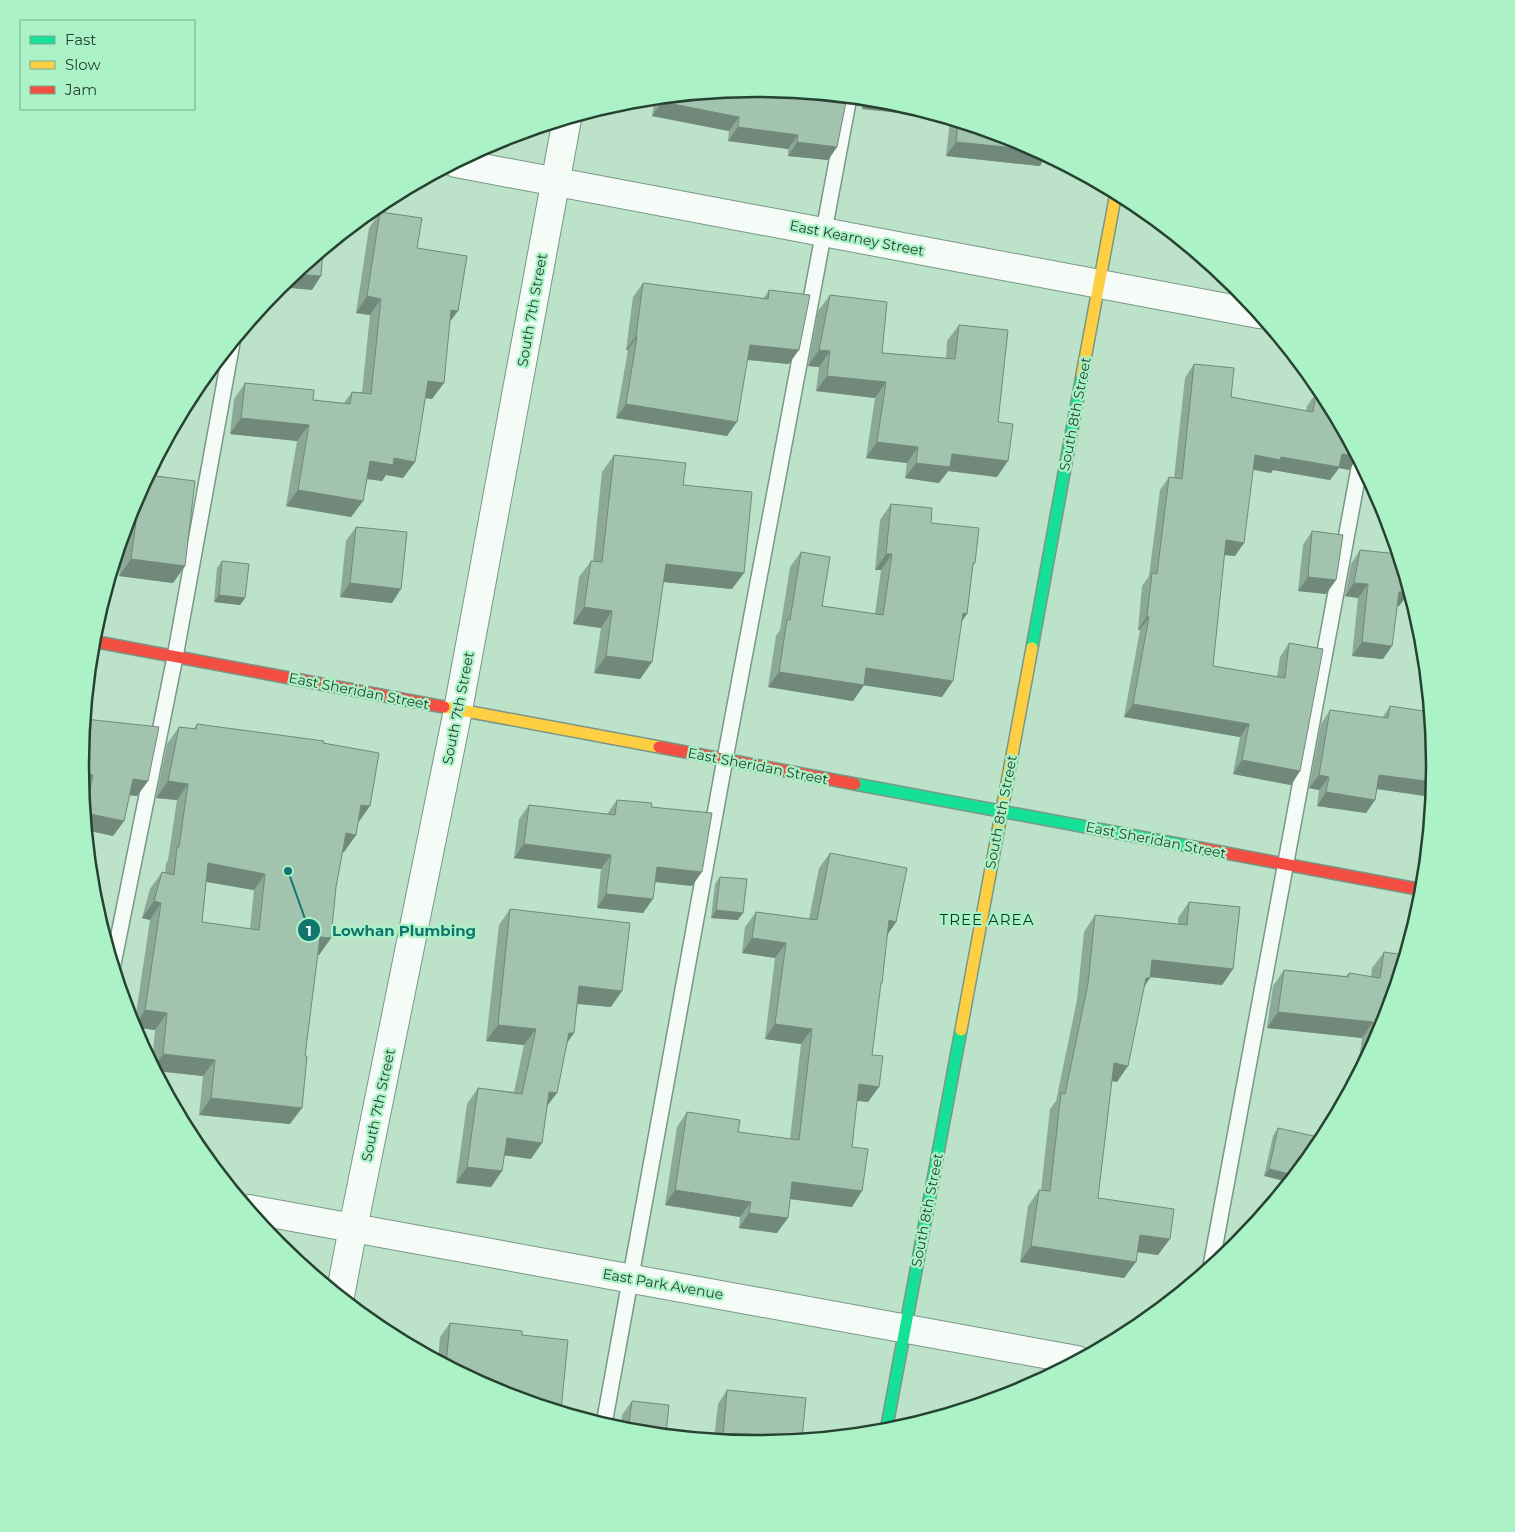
<svg xmlns="http://www.w3.org/2000/svg" width="1515" height="1532" viewBox="0 0 1515 1532" font-family="Montserrat,sans-serif">
	<rect width="100%" height="100%" fill="#bce2ca"/>
	<g fill="none" stroke-linecap="round" stroke-linejoin="round">
		<defs>
			<g id="lane">
				<polyline points="113,964 175,657 232,343"/>
				<polyline points="1211,1266 1360,463"/>
				<polyline points="604,1424 725,759 849,97"/>
			</g>
			<g id="street">
				<polyline points="456,163 1259,314"/>
				<polyline points="249,1209 1077,1360"/>
				<polyline points="340,1296 353,1228 458,710 567,119"/>
			</g>
			<g id="fast">
				<polyline points="1032,648 1082,375"/>
				<polyline points="855,784 1199,848"/>
				<polyline points="886,1431 961,1030"/>
			</g>
			<g id="slow">
				<polyline points="1082,375 1116,193"/>
				<polyline points="444,707 659,747"/>
				<polyline points="961,1030 1032,648"/>
			</g>
			<g id="jam">
				<polyline points="92,641 444,707"/>
				<polyline points="659,747 855,784"/>
				<polyline points="1199,848 1423,890"/>
			</g>
		</defs>
		<use href="#lane" stroke="#799786" stroke-width="18"/>
		<use href="#street" stroke="#799786" stroke-width="30"/>
		<use href="#fast" stroke="#799786" stroke-width="14"/>
		<use href="#slow" stroke="#799786" stroke-width="14"/>
		<use href="#jam" stroke="#799786" stroke-width="14"/>
		<use href="#lane" stroke="#f5fbf7" stroke-width="15"/>
		<use href="#street" stroke="#f5fbf7" stroke-width="28"/>
		<use href="#fast" stroke="#16e098" stroke-width="11"/>
		<use href="#slow" stroke="#ffcf43" stroke-width="11"/>
		<use href="#jam" stroke="#f24e42" stroke-width="11"/>
	</g>
	<g fill="#8ba996" fill-rule="evenodd">
		<polygon points="758,88 837,147 828,160 788,156 788,149 728,141 729,131 652,116 655,99"/>
		<polygon points="863,99 890,102 901,113 862,109"/>
		<polygon points="950,120 1017,140 1040,166 946,156"/>
		<polygon points="380,212 417,248 450,321 432,399 425,398 415,462 403,478 386,475 382,481 367,479 363,501 351,517 286,506 297,441 230,434 234,399 245,383 313,400 344,403 352,392 362,392 370,315 356,313 369,228"/>
		<polygon points="643,283 763,299 769,290 789,364 747,360 727,436 616,418 628,350 626,350 633,297"/>
		<polygon points="830,295 882,353 946,358 947,341 959,325 998,422 997,477 948,471 939,483 905,478 907,463 866,458 875,398 816,391 819,367 808,366 818,311"/>
		<polygon points="1194,364 1231,397 1306,411 1307,406 1316,393 1357,458 1349,470 1339,468 1330,480 1273,470 1271,473 1253,470 1235,556 1224,555 1213,666 1277,677 1280,657 1289,643 1300,771 1291,785 1233,774 1240,737 1124,717 1140,630 1138,630 1142,586 1149,576 1160,490 1169,477 1174,478 1185,378"/>
		<polygon points="614,455 683,485 732,589 663,582 652,662 640,679 594,673 601,628 573,624 579,577 591,561 593,561 602,472"/>
		<polygon points="891,504 931,523 975,563 973,566 967,614 962,620 942,697 864,685 853,701 768,687 776,636 780,630 790,567 801,552 822,606 875,614 881,570 875,570 880,520"/>
		<polygon points="132,506 185,566 173,583 119,576 125,531"/>
		<polygon points="356,527 392,603 340,597 346,541"/>
		<polygon points="1312,531 1336,580 1326,594 1298,591 1303,545"/>
		<polygon points="1360,550 1398,554 1411,598 1406,597 1399,606 1397,606 1383,659 1352,656 1358,598 1345,596 1351,564"/>
		<polygon points="222,561 245,598 240,605 214,602 217,568"/>
		<polygon points="1390,706 1432,797 1377,789 1375,800 1366,813 1317,806 1319,790 1309,788 1321,724 1330,710 1382,718"/>
		<path d="M197,724L323,743L358,823L356,835L344,852L342,851L336,887L331,938L319,955L317,954L290,1124L199,1115L203,1076L156,1071L152,1063L155,1030L134,1027L150,920L142,918L150,889L162,872L165,873L166,864L168,860L177,800L156,798L167,744L179,727L194,729ZM206,882L254,890L250,929L202,922Z"/>
		<polygon points="80,766 148,781 137,796 129,795 124,821 113,836 86,830"/>
		<polygon points="617,800 651,807 692,886 655,882 643,913 597,908 601,869 514,858 519,819 529,805 607,814"/>
		<polygon points="830,853 896,922 887,935 882,983 880,985 872,1055 868,1102 857,1101 852,1147 852,1207 790,1199 777,1233 739,1228 740,1217 665,1205 677,1127 687,1112 738,1132 790,1139 801,1044 765,1039 775,958 742,953 745,927 756,912 809,919 819,868"/>
		<polygon points="720,877 738,920 711,918 715,884"/>
		<polygon points="1189,902 1233,969 1222,985 1150,977 1145,986 1117,1082 1111,1081 1098,1198 1158,1255 1137,1252 1124,1278 1020,1262 1028,1206 1039,1190 1041,1190 1050,1109 1056,1101 1077,1000 1084,932 1095,915 1178,924 1178,918"/>
		<polygon points="510,909 611,1007 578,1004 567,1044 531,1159 504,1155 502,1171 491,1187 456,1183 467,1104 478,1088 514,1092 524,1045 486,1041 499,925"/>
		<polygon points="1384,952 1383,1026 1357,1074 1362,1038 1267,1028 1273,986 1284,970 1346,976 1349,973 1371,977 1372,968"/>
		<polygon points="1278,1128 1315,1149 1264,1176 1273,1136"/>
		<polygon points="450,1323 522,1335 561,1410 560,1411 498,1392 438,1360 440,1337"/>
		<polygon points="727,1390 757,1444 714,1439 718,1404"/>
		<polygon points="632,1401 666,1434 625,1430 620,1429 622,1415"/>
	</g>
	<g fill="#71897a">
		<polygon points="662,102 739,117 729,131 652,116"/>
		<polygon points="867,102 902,105 905,106 901,113 862,109"/>
		<polygon points="738,127 798,135 788,149 728,141"/>
		<polygon points="797,142 837,147 828,160 788,156"/>
		<polygon points="956,142 1036,150 1046,156 1040,166 946,156"/>
		<polygon points="295,274 321,276 312,290 278,287"/>
		<polygon points="367,296 381,299 370,315 356,313"/>
		<polygon points="451,310 458,311 446,327"/>
		<polygon points="636,336 637,337 628,350 626,350"/>
		<polygon points="750,345 799,350 789,364 740,359"/>
		<polygon points="819,350 830,351 819,367 808,366"/>
		<polygon points="827,376 886,382 875,398 816,391"/>
		<polygon points="428,381 444,383 432,399 417,397"/>
		<polygon points="626,404 737,422 727,436 616,418"/>
		<polygon points="241,418 309,425 297,441 230,434"/>
		<polygon points="877,442 918,447 907,463 866,458"/>
		<polygon points="952,454 1008,461 997,477 948,471 939,483 905,478 916,463"/>
		<polygon points="1342,454 1356,456 1357,458 1349,470 1339,468 1330,480 1273,470 1271,473 1246,468 1255,455 1281,457"/>
		<polygon points="394,458 415,462 403,478 386,475 382,481 359,478 370,461"/>
		<polygon points="298,490 363,501 351,517 286,506"/>
		<polygon points="130,513 137,514 125,531 124,531"/>
		<polygon points="1226,540 1244,543 1235,556 1216,554"/>
		<polygon points="886,554 892,554 881,570 875,570"/>
		<polygon points="131,559 185,566 173,583 119,576"/>
		<polygon points="666,564 744,573 732,589 654,581"/>
		<polygon points="1308,577 1336,580 1326,594 1298,591"/>
		<polygon points="350,583 401,589 392,603 340,597"/>
		<polygon points="1354,583 1368,584 1358,598 1345,596"/>
		<polygon points="1408,586 1411,598 1406,597 1399,606 1389,605 1399,592"/>
		<polygon points="219,595 245,598 240,605 214,602"/>
		<polygon points="584,607 612,611 601,628 573,624"/>
		<polygon points="963,613 967,614 956,629"/>
		<polygon points="1147,616 1149,617 1140,630 1138,630"/>
		<polygon points="1362,642 1392,646 1383,659 1352,656"/>
		<polygon points="606,656 652,662 640,679 594,673"/>
		<polygon points="866,668 953,681 942,697 855,684"/>
		<polygon points="779,672 864,685 853,701 768,687"/>
		<polygon points="1133,704 1249,724 1240,737 1124,717"/>
		<polygon points="1242,760 1300,771 1291,785 1233,774"/>
		<polygon points="81,774 93,775 82,790"/>
		<polygon points="1319,775 1329,777 1319,790 1309,788"/>
		<polygon points="1379,775 1433,782 1432,797 1370,788"/>
		<polygon points="133,779 148,781 137,796 122,794"/>
		<polygon points="168,781 188,784 177,800 156,798"/>
		<polygon points="1326,792 1375,800 1366,813 1317,806"/>
		<polygon points="361,805 370,806 358,823"/>
		<polygon points="85,813 124,821 113,836 86,830"/>
		<polygon points="346,833 356,835 344,852 334,850"/>
		<polygon points="524,844 611,855 601,869 514,858"/>
		<polygon points="208,863 265,874 254,890 196,880"/>
		<polygon points="657,867 702,872 692,886 647,881"/>
		<polygon points="606,894 653,899 643,913 597,908"/>
		<polygon points="154,901 161,903 150,920 142,918"/>
		<polygon points="716,910 743,913 738,920 711,918"/>
		<polygon points="889,920 896,922 886,937"/>
		<polygon points="320,937 331,938 319,955 308,953"/>
		<polygon points="752,938 786,943 775,958 742,953"/>
		<polygon points="1152,960 1233,969 1222,985 1141,976"/>
		<polygon points="1146,978 1150,978 1139,994"/>
		<polygon points="579,986 622,991 611,1007 568,1003"/>
		<polygon points="145,1010 167,1013 155,1030 134,1027"/>
		<polygon points="1278,1012 1373,1022 1362,1038 1267,1028"/>
		<polygon points="775,1024 812,1029 801,1044 765,1039"/>
		<polygon points="498,1025 536,1029 524,1045 486,1041"/>
		<polygon points="569,1033 574,1033 563,1049"/>
		<polygon points="163,1054 215,1060 203,1076 156,1071 154,1067"/>
		<polygon points="1114,1063 1128,1066 1117,1082 1102,1079"/>
		<polygon points="859,1084 879,1087 868,1102 848,1099"/>
		<polygon points="549,1092 557,1093 545,1109"/>
		<polygon points="211,1098 302,1108 290,1124 199,1115"/>
		<polygon points="507,1138 542,1143 531,1159 495,1154"/>
		<polygon points="467,1167 502,1171 491,1187 456,1183"/>
		<polygon points="1269,1169 1294,1175 1288,1182 1264,1176"/>
		<polygon points="792,1182 862,1191 852,1207 782,1198"/>
		<polygon points="675,1190 751,1202 740,1217 665,1205"/>
		<polygon points="749,1213 788,1218 777,1233 739,1228"/>
		<polygon points="1140,1235 1170,1239 1158,1255 1129,1251"/>
		<polygon points="1031,1246 1136,1262 1124,1278 1020,1262"/>
		<polygon points="723,1436 732,1437 729,1441 720,1440"/>
	</g>
	<g fill="#a2c4af" stroke="#71897a" fill-rule="evenodd">
		<polygon points="758,88 847,97 837,147 797,142 798,135 738,127 739,117 662,102 662,98"/>
		<polygon points="867,99 890,102 902,105 867,102"/>
		<polygon points="958,122 1017,140 1036,150 956,142"/>
		<polygon points="380,212 422,218 417,248 467,256 458,311 451,310 444,383 428,381 415,462 394,458 393,465 370,461 363,501 298,490 309,425 241,418 245,383 314,390 313,400 350,404 352,392 371,394 381,299 367,296"/>
		<polygon points="323,250 321,276 295,274"/>
		<polygon points="643,283 768,299 769,290 810,295 799,350 750,345 737,422 626,404 637,337 636,336"/>
		<polygon points="830,295 887,302 882,353 955,359 959,325 1008,330 998,422 1013,424 1008,461 952,454 950,467 916,463 918,447 877,442 886,382 827,376 830,351 819,350"/>
		<polygon points="1194,364 1234,368 1231,397 1313,412 1316,393 1323,394 1356,456 1342,454 1339,467 1281,457 1280,460 1255,455 1244,543 1226,540 1213,666 1285,678 1289,643 1323,649 1300,771 1242,760 1249,724 1133,704 1149,617 1147,616 1152,573 1157,574 1169,477 1182,479"/>
		<polygon points="614,455 686,463 683,485 752,492 744,573 666,564 652,662 606,656 612,611 584,607 591,561 602,562"/>
		<polygon points="148,475 195,481 185,566 131,559 137,514 130,513 132,506"/>
		<polygon points="891,504 932,508 931,523 979,528 975,563 973,563 967,614 963,613 953,681 866,668 864,685 779,672 787,620 790,620 801,552 830,557 822,606 883,615 892,554 886,554"/>
		<polygon points="356,527 407,532 401,589 350,583"/>
		<polygon points="1312,531 1343,535 1336,580 1308,577"/>
		<polygon points="1360,550 1398,554 1409,591 1409,593 1399,592 1392,646 1362,642 1368,584 1354,583"/>
		<polygon points="222,561 249,564 245,598 219,595"/>
		<polygon points="1390,706 1430,712 1435,766 1433,782 1379,775 1375,800 1326,792 1329,777 1319,775 1330,710 1388,718"/>
		<polygon points="85,719 159,727 148,781 133,779 124,821 85,813 93,775 81,774 80,766"/>
		<path d="M197,724L324,741L323,743L379,753L370,806L361,805L356,835L346,833L336,887L331,938L320,937L305,1056H307L302,1108L211,1098L215,1060L163,1054L167,1013L145,1010L161,903L154,901L162,872L174,875L177,847H179L188,784L168,781L179,727L196,729ZM208,863L265,874L259,930L202,922Z"/>
		<polygon points="617,800 652,803 651,807 712,813 702,872 657,867 653,899 606,894 611,855 524,844 529,805 615,815"/>
		<polygon points="830,853 907,868 896,922 889,920 882,983 881,983 872,1055 883,1056 879,1087 859,1084 852,1147 868,1149 862,1191 792,1182 788,1218 749,1213 751,1202 675,1190 687,1112 740,1120 738,1132 799,1140 812,1029 775,1024 786,943 752,938 756,912 817,920"/>
		<polygon points="720,877 747,879 743,913 716,910"/>
		<polygon points="1189,902 1240,907 1233,969 1152,960 1150,978 1146,978 1128,1066 1114,1063 1098,1198 1174,1209 1170,1239 1140,1235 1136,1262 1031,1246 1039,1190 1050,1191 1061,1093 1065,1094 1088,984 1095,915 1187,925"/>
		<polygon points="510,909 630,923 622,991 579,986 574,1033 569,1033 557,1093 549,1092 542,1143 507,1138 502,1171 467,1167 478,1088 522,1094 536,1029 498,1025"/>
		<polygon points="1384,952 1405,955 1383,1026 1369,1052 1373,1022 1278,1012 1284,970 1348,977 1349,973 1380,978"/>
		<polygon points="1278,1128 1318,1137 1315,1149 1294,1175 1269,1169"/>
		<polygon points="450,1323 522,1331 522,1335 568,1340 561,1410 555,1409 498,1392 446,1364"/>
		<polygon points="727,1390 806,1398 802,1439 757,1444 732,1441 732,1437 723,1436"/>
		<polygon points="632,1401 669,1405 666,1434 628,1431"/>
	</g>
	<g text-anchor="middle" dominant-baseline="central" stroke-width="4.5" stroke-linejoin="round" paint-order="stroke">
		<g font-size="14" fill="#264231" stroke="#acf2c7">
			<text transform="translate(857 238) rotate(11)">East Kearney Street</text>
			<text transform="translate(532 310) rotate(-80)">South 7th Street</text>
			<text transform="translate(1075 414) rotate(-79)">South 8th Street</text>
			<text transform="translate(359 691) rotate(11)">East Sheridan Street</text>
			<text transform="translate(458 708) rotate(-79)">South 7th Street</text>
			<text transform="translate(758 766) rotate(11)">East Sheridan Street</text>
			<text transform="translate(1001 812) rotate(-79)">South 8th Street</text>
			<text transform="translate(1156 840) rotate(11)">East Sheridan Street</text>
			<text transform="translate(378 1105) rotate(-78)">South 7th Street</text>
			<text transform="translate(927 1210) rotate(-79)">South 8th Street</text>
			<text transform="translate(663 1284) rotate(10)">East Park Avenue</text>
		</g>
		<g font-size="15" letter-spacing="1" fill="#043d23" stroke="#acf2c7">
			<text x="987" y="919">TREE AREA</text>
		</g>
	</g>
	<path d="M0 0H1515V1532H0ZM757 97H758A668 668 0 0 1 1426 765V767A668 668 0 0 1 758 1435H757A668 668 0 0 1 89 767V765A668 668 0 0 1 757 97Z" fill="#acf2c7" fill-rule="evenodd"/>
	<path fill="none" stroke="#264231" stroke-width="2.5" d="M757 97H758A668 668 0 0 1 1426 765V767A668 668 0 0 1 758 1435H757A668 668 0 0 1 89 767V765A668 668 0 0 1 757 97Z"/>
	<path fill="none" stroke="#0f766e" stroke-width="2" d="M288 871L309 930"/>
	<g fill="#0f766e" stroke="#acf2c7" stroke-width="2">
		<circle cx="288" cy="871" r="5"/>
		<circle cx="309" cy="930" r="12"/>
	</g>
	<g font-size="15" text-anchor="middle" font-weight="bold" fill="#fff">
		<text x="309" y="936">1</text>
	</g>
	<g font-size="15" text-anchor="middle" font-weight="bold" fill="#0f766e" stroke="#acf2c7" stroke-width="4.5" stroke-linejoin="round" paint-order="stroke">
		<text x="404" y="936">Lowhan Plumbing</text>
	</g>
	<rect x="20" y="20" width="175" height="90" fill="#acf2c7" stroke="#76ac8b"/>
	<rect x="30" y="36" width="25" height="8" fill="#16e098" stroke="#76ac8b"/>
	<text x="65" y="45" font-size="15" fill="#264231">Fast</text>
	<rect x="30" y="61" width="25" height="8" fill="#ffcf43" stroke="#76ac8b"/>
	<text x="65" y="70" font-size="15" fill="#264231">Slow</text>
	<rect x="30" y="86" width="25" height="8" fill="#f24e42" stroke="#76ac8b"/>
	<text x="65" y="95" font-size="15" fill="#264231">Jam</text>
</svg>
